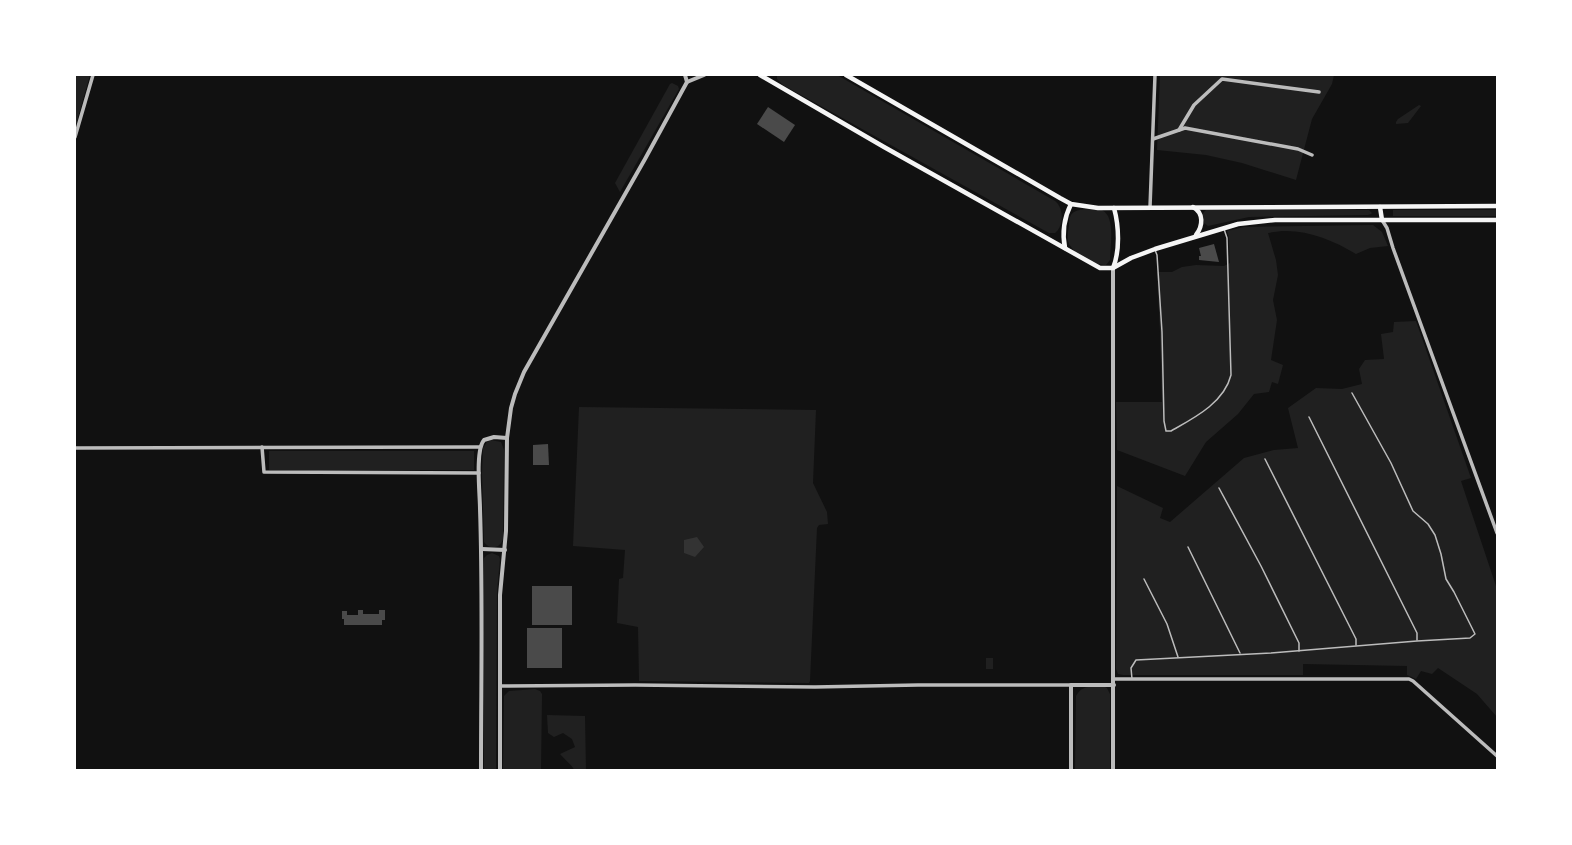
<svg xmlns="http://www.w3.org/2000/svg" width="1572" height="845" viewBox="0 0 1572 845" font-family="'Alegreya Sans',sans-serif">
	<rect width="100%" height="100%" fill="#111"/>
	<g fill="#202020">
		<polygon points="75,75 90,75 75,128"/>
		<path d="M777,75H837L1055,201C1064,208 1064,226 1055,233H1049L783,85L777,79Z"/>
		<polygon points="1160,75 1334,75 1332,84 1312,119 1296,180 1242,163 1206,155 1157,150"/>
		<polygon points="672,83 678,86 679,89 620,192 615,183 670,84"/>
		<polygon points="1419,105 1421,106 1408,123 1396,124 1396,122 1398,119"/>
		<path d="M1102,210C1116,217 1110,246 1110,260L1106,265C1093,265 1072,254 1068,241C1067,237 1068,231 1069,226C1069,221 1069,215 1074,212C1080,208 1094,210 1102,210Z"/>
		<polygon points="1206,210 1369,210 1372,213 1371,214 1368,215 1249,217 1208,226 1204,223 1202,214"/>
		<rect x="1393" y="210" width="104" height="6"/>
		<path d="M1373,225L1382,232L1388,246L1370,248L1356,254C1330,238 1298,226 1268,233L1276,260L1278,275L1273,300L1277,320L1271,360L1283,365L1278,384L1272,382L1269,392L1254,394L1238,414L1206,442L1185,476L1117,450L1116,402H1162L1160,332L1157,272H1172L1182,267L1196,265L1224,266L1230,263L1229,238L1227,231L1244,227Z"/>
		<polygon points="1416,321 1471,478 1461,481 1497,589 1497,717 1477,694 1438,668 1432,674 1421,671 1416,679 1407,675 1407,666 1303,664 1303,675 1123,675 1118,674 1116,669 1117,486 1163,508 1160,518 1170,522 1244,458 1274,450 1298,448 1288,408 1316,388 1342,389 1362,384 1359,369 1365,360 1384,359 1381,334 1393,332 1394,322"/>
		<polygon points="579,407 816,410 813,483 827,512 828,524 819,525 817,528 810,681 809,683 639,681 638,627 617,623 619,579 623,578 625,550 573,546"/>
		<path d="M491,440L501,442L504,450L503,539C500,549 489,550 484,542L482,473L483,448L487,442Z"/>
		<rect x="269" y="451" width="205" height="19"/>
		<polygon points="492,553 499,556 500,559 497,592 496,770 484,770 484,558 487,555"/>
		<rect x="986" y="658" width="7" height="11"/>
		<path d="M1105,687L1107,688L1110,694V770H1075L1076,696C1082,684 1093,687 1105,687Z"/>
		<polygon points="535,689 540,691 542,694 541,770 503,770 504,696 509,691"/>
		<path d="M547,715L585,716L586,770H574C573,766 564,759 560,754L575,747L572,739L563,733L554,737L548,733Z"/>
	</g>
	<polygon fill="#333" points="697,537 704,547 695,557 684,553 684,540"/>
	<g fill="#4a4a4a">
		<polygon points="768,107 795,125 784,142 757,124"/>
		<polygon points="1214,244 1219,262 1199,260 1199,256 1201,256 1199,248"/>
		<polygon points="548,444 549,465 533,465 533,445"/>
		<rect x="532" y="586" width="40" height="39"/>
		<polygon points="358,610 363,610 363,614 379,614 379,610 385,610 385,620 382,620 382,625 344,625 344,619 342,619 342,611 347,611 347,615 358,615"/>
		<rect x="527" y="628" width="35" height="40"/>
	</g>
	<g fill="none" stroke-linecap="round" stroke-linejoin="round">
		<g stroke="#bcbcbc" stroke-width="1.5">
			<path d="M1155,250L1157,255L1162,332L1164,421L1166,431H1171C1194,418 1224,403 1231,375L1227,238L1224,229"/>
			<polyline points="1309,417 1417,633 1417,640"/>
			<polyline points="1265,459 1356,639 1356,645"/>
			<polyline points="1219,488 1261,566 1299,643 1299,651"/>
			<polyline points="1188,547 1240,653"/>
			<polyline points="1144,579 1167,624 1178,657"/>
			<polyline points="1132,679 1131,668 1136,660 1271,653 1417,641 1470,638 1475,634 1454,592 1446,579 1441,554 1435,535 1428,524 1413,511 1391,463 1352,393"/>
		</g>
		<g stroke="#bcbcbc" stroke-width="3.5">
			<polyline points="1179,130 1194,105 1222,79 1319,92"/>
			<polyline points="75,137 93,75"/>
			<polyline points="1153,139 1185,128 1298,149 1312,155"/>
			<polyline points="1150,207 1155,75"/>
			<polyline points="1382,220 1387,228 1393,248 1497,533"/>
			<polyline points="262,447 264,472 479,473"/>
			<polyline points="75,448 480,447"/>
			<polyline points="1113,679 1409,679 1413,681 1497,756"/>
			<polyline points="501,686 635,685 815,687 918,685 1071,685"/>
		</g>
		<g stroke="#bcbcbc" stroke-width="4">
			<polyline points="685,75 687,82"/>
			<polyline points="482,549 505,550"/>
			<path d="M481,770C481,683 483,596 480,509C480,495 475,450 484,440L494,437L507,438"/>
			<polyline points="500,770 500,595 506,531 507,438 511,408 515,394 524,372 645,159 687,82 704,75"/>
			<polyline points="1071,770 1071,685 1114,685"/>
			<polyline points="1113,770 1113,268"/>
		</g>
		<g stroke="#f5f5f5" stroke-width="4.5">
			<polyline points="760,75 884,147 1100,268 1113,268 1131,258 1155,249 1238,224 1275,220 1497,220"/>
			<polyline points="846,75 1060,198 1071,204 1098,208 1497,206"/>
			<path d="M1193,207C1204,213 1203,226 1196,235"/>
			<polyline points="1380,207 1382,220"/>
			<path d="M1065,248C1062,233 1064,218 1071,204"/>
			<path d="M1113,268C1120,251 1119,226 1114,208"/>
		</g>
	</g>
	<rect width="1572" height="845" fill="none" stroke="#ffffff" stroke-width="152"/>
</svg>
